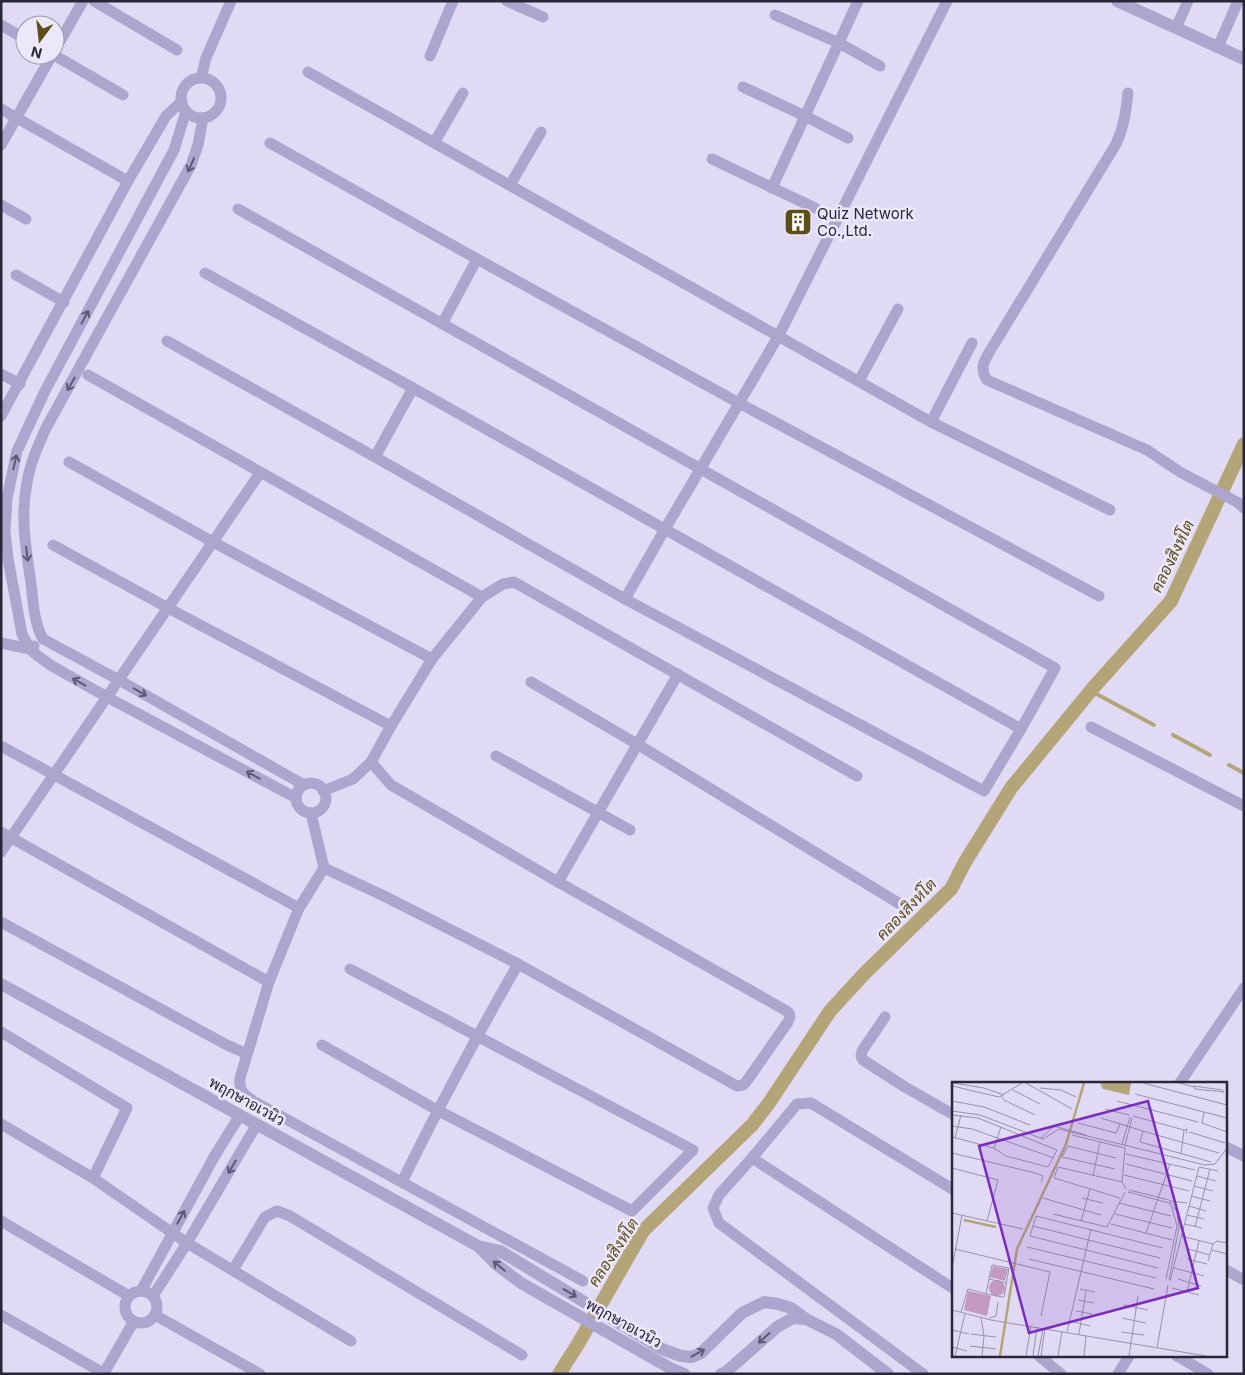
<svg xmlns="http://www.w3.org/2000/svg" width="1245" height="1375" viewBox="0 0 1245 1375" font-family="Inter,Sarabun,sans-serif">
	<rect width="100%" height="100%" fill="#e1daf4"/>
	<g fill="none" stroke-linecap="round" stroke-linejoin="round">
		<g stroke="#b3a577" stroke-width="4">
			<polyline points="1091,691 1154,725"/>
			<polyline points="1173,735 1210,755"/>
			<polyline points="1229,765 1244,773"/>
		</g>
		<polyline stroke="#b3a577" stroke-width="14" points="559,1374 578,1344 643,1231 752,1125 769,1103 830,1011 864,974 951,889 965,862 1011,788 1093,688 1171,601 1244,444"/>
		<g stroke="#aca5cd" stroke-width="11">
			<polyline points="94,1 177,50"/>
			<polyline points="507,1 543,17"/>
			<polyline points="775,15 839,43 880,66"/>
			<polyline points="1,25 25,39"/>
			<polyline points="1176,28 1188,1"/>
			<polyline points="1218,47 1238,1"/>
			<polyline points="55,50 83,1"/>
			<polyline points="54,55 123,95"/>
			<polyline points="430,56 453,1"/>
			<polyline points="308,72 931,422 1110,510"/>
			<circle cx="201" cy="98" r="20"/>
			<polyline points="201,78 206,58 231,1"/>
			<polyline points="743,87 805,116 848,138"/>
			<path d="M1128,93C1126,111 1124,127 1116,144L993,346C986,358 978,367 987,380L1147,450L1180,472L1237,502L1244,508"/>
			<polyline points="1,109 128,181"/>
			<polyline points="186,111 174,150 45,391 17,451 7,498 5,531 8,559 22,634 30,649 38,656 52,666 107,697 296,798"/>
			<path d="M203,118L198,145L191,165L46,428C38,446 30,463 27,483C20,516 26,550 31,583C33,601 34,623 43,639L119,680L304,785"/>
			<polyline points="270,143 477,259 739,403 1099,596"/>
			<polyline points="434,143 463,93"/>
			<polyline points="1,145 52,55"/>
			<polyline points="712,159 815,208"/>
			<polyline points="510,185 541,132"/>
			<polyline points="772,188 858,1"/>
			<polyline points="1,205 26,219"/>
			<polyline points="205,273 413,388 1021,729"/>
			<polyline points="16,275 64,302"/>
			<polyline points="442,324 477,259"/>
			<polyline points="167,341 375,457 625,599 984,791 1021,729 1055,668 238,209"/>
			<polyline points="1,374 20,384"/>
			<polyline points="88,375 482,597"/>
			<polyline points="859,381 898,309"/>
			<polyline points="1,416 128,181 166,116 182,101"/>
			<polyline points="931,422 972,343"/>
			<polyline points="375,457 413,388"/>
			<polyline points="69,462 213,542 432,659"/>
			<polyline points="53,545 168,608 391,726"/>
			<polyline points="625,599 665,529 779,335 947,1"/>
			<polyline points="1,643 30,649 34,646"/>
			<polyline points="531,682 637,744 900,904"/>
			<polyline points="1091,727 1244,806"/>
			<polyline points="1,746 299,908"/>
			<polyline points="496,756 630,830"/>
			<circle cx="311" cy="798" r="15"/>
			<polyline points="323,791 353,779 371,762 391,726 432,659 482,597 503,584 514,582 857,776"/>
			<path d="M311,813L324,868L299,908L269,982L240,1078C239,1092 243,1093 253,1101L583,1281"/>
			<polyline points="1,832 269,982"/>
			<polyline points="1,852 260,473"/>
			<polyline points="324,868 384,896 518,964 737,1086 743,1085 746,1082 788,1022 790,1017 789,1013 785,1010 558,882 398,789 391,785 371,762"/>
			<polyline points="558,882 678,674"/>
			<polyline points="1,922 225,1044 247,1054"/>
			<polyline points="885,1017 862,1051 861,1056 863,1060 905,1087 954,1115"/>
			<polyline points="1,1032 127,1108 93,1178 187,1243 351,1341"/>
			<polyline points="322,1045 437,1110 632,1211 693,1150 350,969"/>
			<polyline points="1179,1084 1244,988"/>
			<polyline points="1,1124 93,1178"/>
			<polyline points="1226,1147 1244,1156"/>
			<polyline points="752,1158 954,1289"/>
			<path d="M402,1182C438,1108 477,1036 518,964"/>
			<polyline points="1,1221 129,1296"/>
			<polyline points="233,1270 265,1217 277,1211 290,1216 522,1355"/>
			<polyline points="1226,1270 1244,1280"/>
			<polyline points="141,1291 214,1157 240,1115"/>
			<circle cx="141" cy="1307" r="16"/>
			<polyline points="153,1296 187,1243 257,1124"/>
			<polyline points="1,1315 105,1374"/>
			<polyline points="155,1315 260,1374"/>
			<polyline points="1039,1356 1061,1374"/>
			<polyline points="1177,1356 1208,1374"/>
			<polyline points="104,1373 134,1321"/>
			<polyline points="923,1374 719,1223 713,1208 719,1195 752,1158 797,1104 811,1103 954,1190"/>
			<polyline points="1118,1374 1129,1356"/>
		</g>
		<g stroke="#aca5cd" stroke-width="12">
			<polyline points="1117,1 1244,59"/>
			<polyline points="1,984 478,1246 500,1251 662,1349 681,1356 692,1357 701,1353 742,1313 764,1302 778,1304 791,1308 806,1319 836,1334 888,1374"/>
			<polyline points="478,1246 497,1265 521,1283 670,1368 684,1374"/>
			<polyline points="721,1374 726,1372 777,1327 793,1318 806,1319"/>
		</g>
	</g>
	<defs><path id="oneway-shaft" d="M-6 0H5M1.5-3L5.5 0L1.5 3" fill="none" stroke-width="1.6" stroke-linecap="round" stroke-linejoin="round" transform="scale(1.25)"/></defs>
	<g stroke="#5d5974">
		<use href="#oneway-shaft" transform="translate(191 165) rotate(114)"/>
		<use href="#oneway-shaft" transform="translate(85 317) rotate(-62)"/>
		<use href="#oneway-shaft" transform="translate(71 384) rotate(119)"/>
		<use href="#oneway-shaft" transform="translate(15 462) rotate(-77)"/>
		<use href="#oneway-shaft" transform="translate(27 554) rotate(83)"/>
		<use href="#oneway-shaft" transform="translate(79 682) rotate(-151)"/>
		<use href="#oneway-shaft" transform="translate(140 692) rotate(30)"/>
		<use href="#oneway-shaft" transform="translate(253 775) rotate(-152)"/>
		<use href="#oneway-shaft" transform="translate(232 1167) rotate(120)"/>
		<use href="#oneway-shaft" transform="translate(181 1217) rotate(-61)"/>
		<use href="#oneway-shaft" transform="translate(499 1266) rotate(-140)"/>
		<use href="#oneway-shaft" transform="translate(570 1293) rotate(31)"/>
		<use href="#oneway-shaft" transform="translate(764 1338) rotate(138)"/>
		<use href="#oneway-shaft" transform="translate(698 1353) rotate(-29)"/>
	</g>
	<defs>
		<symbol id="building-square" viewBox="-11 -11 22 22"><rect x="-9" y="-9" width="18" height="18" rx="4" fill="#5d4f19" stroke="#ece7fb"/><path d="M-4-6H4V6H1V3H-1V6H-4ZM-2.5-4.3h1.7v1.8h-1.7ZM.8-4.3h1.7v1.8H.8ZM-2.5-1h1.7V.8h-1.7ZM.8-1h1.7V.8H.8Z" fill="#fff"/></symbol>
	</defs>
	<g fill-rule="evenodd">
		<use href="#building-square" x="782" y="206" width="32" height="32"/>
	</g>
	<g text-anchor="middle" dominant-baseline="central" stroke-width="5" stroke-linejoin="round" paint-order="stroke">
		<g font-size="15" fill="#282738" stroke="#ece7fb" text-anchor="start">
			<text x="817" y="213">Quiz Network<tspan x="817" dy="17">Co.,Ltd.</tspan></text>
		</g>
		<g font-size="15" fill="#282738" stroke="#ece7fb">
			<text transform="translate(247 1101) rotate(29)">พฤกษาอเวนิว</text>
			<text transform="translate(624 1323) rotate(29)">พฤกษาอเวนิว</text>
		</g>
		<g font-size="16" font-style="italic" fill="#5d4f19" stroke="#ece7fb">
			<text transform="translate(1172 556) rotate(-64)">คลองสิงห์โต</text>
			<text transform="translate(906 909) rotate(-46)">คลองสิงห์โต</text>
			<text transform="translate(613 1252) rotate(-57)">คลองสิงห์โต</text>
		</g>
	</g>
	<g transform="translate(952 1082)">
		<rect width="275" height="275" fill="#e1daf4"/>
		<path d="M16,209L39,214L35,234L12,228Z" fill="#c499c1"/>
		<path d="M41,184L56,187L53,199L38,195ZM37 206a8 8 0 1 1 16 0a8 8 0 1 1-16 0Z" fill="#c499c1"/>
		<path d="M148,1H179L177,13L151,7Z" fill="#b3a577"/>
		<path fill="none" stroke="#b3a577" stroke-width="2.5" d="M12,138L44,145M48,274L65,167L114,62L132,1"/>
		<path fill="none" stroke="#9792a9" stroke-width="1" d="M1,1L32,6L52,13M74,1L120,27M191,1L275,23M227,1L242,5M0,4L47,15L70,1M242,4L270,8L272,10L243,7ZM88,6L109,8L124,15M61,8L88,22M183,12L275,36M49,14L52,18L83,33M0,19L32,25L78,43M165,19L246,40M153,27L177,33M0,29L28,33L91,57L107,47L253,83L263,82L275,66M252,30L250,41L275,50M0,33L26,36L105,68L96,85L54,74L42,66L0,55M181,34L232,48M149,36L191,49L188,60L259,80M126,41L164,51L168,42M0,44L20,47L102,76M191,49L267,71M237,50L273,61M120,53L173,66L170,100L174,107M3,56L9,33M89,56L102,44L134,53M170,62L178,35M173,63L180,36M42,66L49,45M0,71L83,91L91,94L89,100M174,72L243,88M229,72L232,48L235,47L234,52M174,82L240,99M0,86L46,98L35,139M163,87L110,75L116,64L164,76M172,93L237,109M141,94L148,60M245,94L264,99M242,104L261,109M177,108L217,118L225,130L227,145L217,198M176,110L217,121L220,126L225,144L214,197M239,114L258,119M91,116L149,133M130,116L151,121M168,116L102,96L106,85L170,100M218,119L235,121M167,121L219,134M237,124L254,129M0,131L71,147M101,132L155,145L173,110M163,132L220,146M235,133L252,137M129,139L138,107M159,142L220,158M233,142L250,146M81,144L208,176M243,145L258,87M194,151L218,82M229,154L261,162L256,179M261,162L265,159L275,161M75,165L204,196M3,167L98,190L89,234M236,167L258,173M260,168L275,172M77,177L202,207M235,177L255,182M0,186L10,133M206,186L78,154L84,134L211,166M222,186L252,194M37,197L55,201M226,197L249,204M218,199L247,85L266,89M220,206L247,213M128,207L143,210M235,210L247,159M126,218L142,221M172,223L196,228M0,228L39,238L254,274M124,229L140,232M9,230L16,207L34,212L50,215H52L57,186L40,183L34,212M29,235L32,254L30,274M37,236L44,234L46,220M170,236L194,241M122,240L138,244M0,248L17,252M115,250L139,147M169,250L192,253M19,252L44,255M127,252L134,209M18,264L44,267M0,265L15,269M205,266L216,203M3,274L13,232M74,274L79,244M81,274L85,245M86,274L91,246M89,274L93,246M106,274L110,249M132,274L134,254M177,274L186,214"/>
		<path fill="#7b2cbf" fill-opacity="0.15" stroke="#7b2cbf" stroke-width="2.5" d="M196,19L246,206L77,251L27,64Z"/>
		<rect width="275" height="275" fill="none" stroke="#282738" stroke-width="2.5"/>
	</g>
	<rect width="1245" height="1375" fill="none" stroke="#282738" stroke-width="5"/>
	<g transform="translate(40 40) rotate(195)"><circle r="24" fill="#ece7fb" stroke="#9e9aad"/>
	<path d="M0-4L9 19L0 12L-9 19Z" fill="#5d4f19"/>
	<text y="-8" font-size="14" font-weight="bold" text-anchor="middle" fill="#282738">N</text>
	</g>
</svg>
